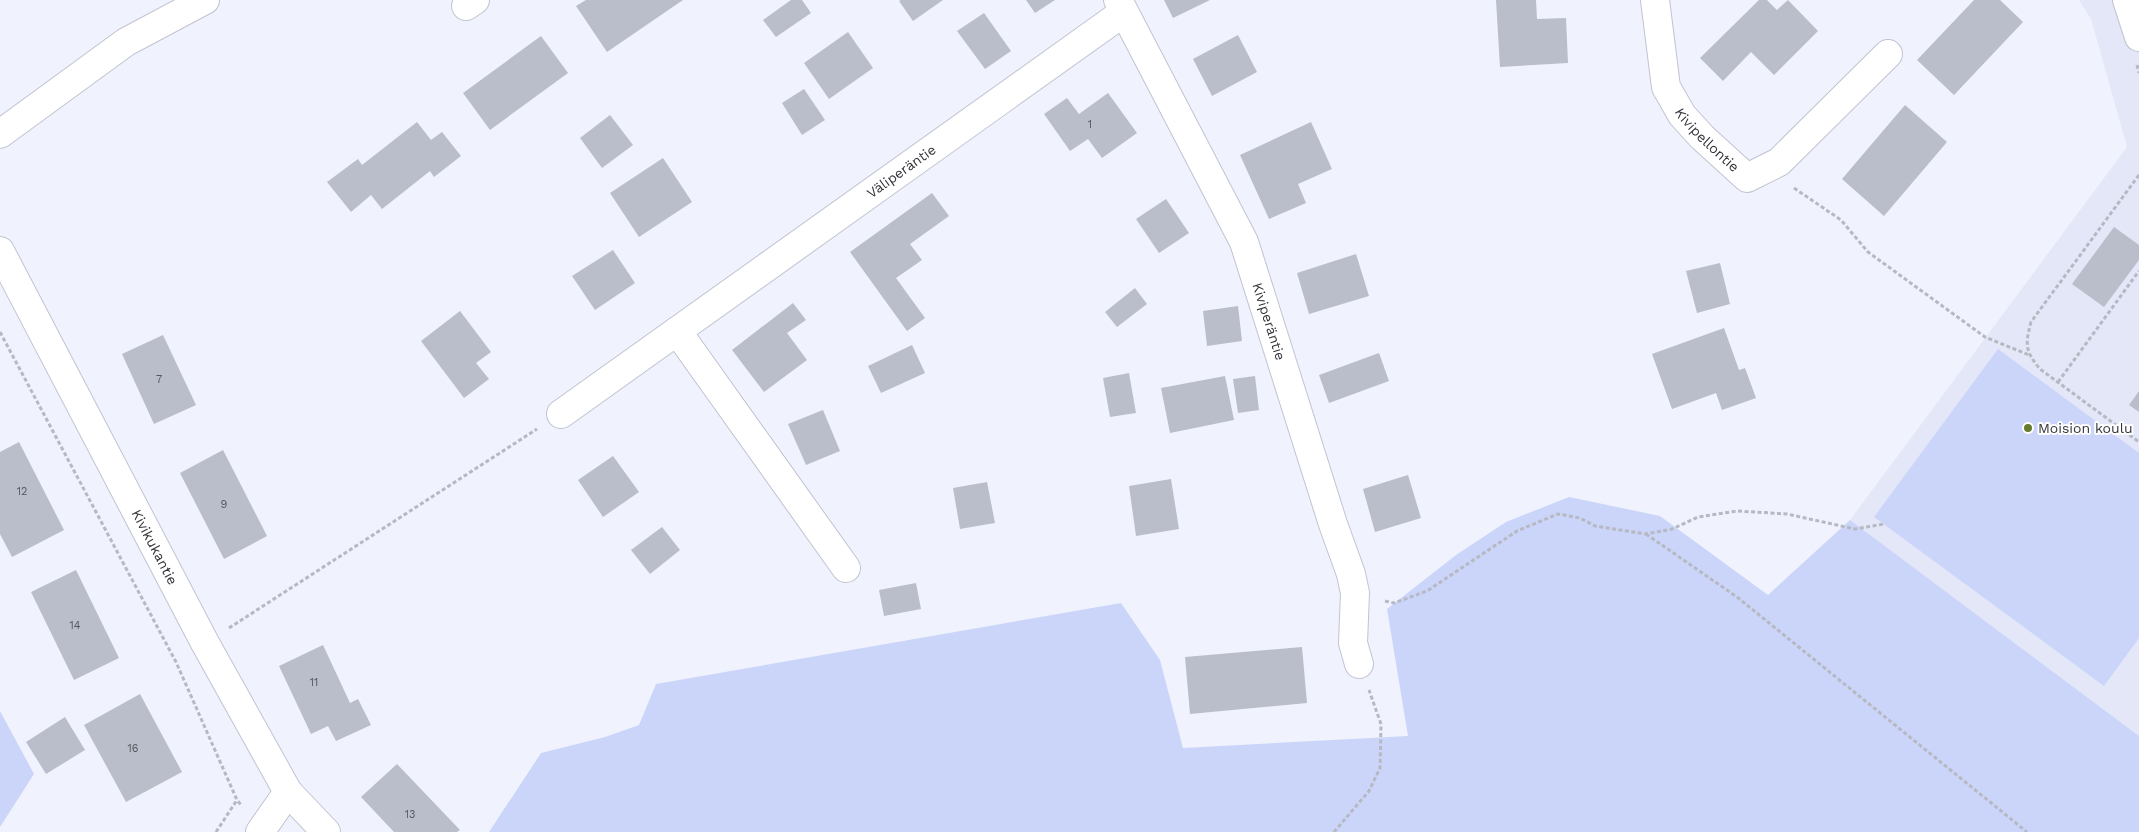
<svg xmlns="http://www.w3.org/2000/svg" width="2139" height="832" viewBox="0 0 2139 832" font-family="'Work Sans',sans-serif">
	<rect width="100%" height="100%" fill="#f0f3fe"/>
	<polygon fill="#e3e7f8" points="2079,0 2139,0 2139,736 1850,520 2127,147 2091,19"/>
	<g fill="#cbd5f9">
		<polygon points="1998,349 2139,453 2139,638 2104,686 1874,517"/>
		<polygon points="1569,497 1660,516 1768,595 1850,520 2139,736 2139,832 489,832 541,753 605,737 639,725 656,684 1121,603 1160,660 1183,748 1408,736 1387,609 1456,555 1506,522"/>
		<polygon points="0,711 34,774 0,827"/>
	</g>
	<g fill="#babeca">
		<polygon points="586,0 683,0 607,52 576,6"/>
		<polygon points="791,0 802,0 811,13 776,37 763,20"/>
		<polygon points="901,0 943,0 913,21 899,1"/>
		<polygon points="1026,0 1055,0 1035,13"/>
		<polygon points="1164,0 1210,0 1173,18"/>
		<polygon points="1496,0 1536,0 1537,19 1566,18 1568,63 1500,67"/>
		<polygon points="1759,0 1767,0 1777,10 1788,0 1818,31 1774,75 1751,52 1723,81 1700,58"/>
		<polygon points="1974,0 2000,0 2023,22 1954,95 1917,60"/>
		<polygon points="984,13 1011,51 985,69 957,31"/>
		<polygon points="848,32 873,68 829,99 804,63"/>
		<polygon points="1238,35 1257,72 1212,96 1193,59"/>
		<polygon points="541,36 568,73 490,130 463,93"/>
		<polygon points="804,89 825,120 802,135 782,103"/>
		<polygon points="1108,93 1137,133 1102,158 1088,139 1070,151 1044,114 1067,98 1079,114"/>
		<polygon points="1905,105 1947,142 1884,216 1842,179"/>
		<polygon points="610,115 633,145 602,168 580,138"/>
		<polygon points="417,122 431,140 442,132 461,156 434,177 430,171 382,209 371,195 351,212 327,182 358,159 362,165"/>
		<polygon points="1311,122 1332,169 1298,184 1306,203 1269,219 1240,155"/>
		<polygon points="663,158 692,202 639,237 610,193"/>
		<polygon points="932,193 949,216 910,244 922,260 896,278 925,318 907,331 850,252"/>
		<polygon points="1166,199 1189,233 1159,253 1136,219"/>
		<polygon points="2114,227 2139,245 2139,260 2104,307 2072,284"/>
		<polygon points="613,250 635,283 595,310 572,276"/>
		<polygon points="1356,254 1369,296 1309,314 1297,273"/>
		<polygon points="1720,263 1730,304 1697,313 1686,271"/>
		<polygon points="1135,288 1147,304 1117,327 1105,312"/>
		<polygon points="793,303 806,320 787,333 807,360 764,392 732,350"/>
		<polygon points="1238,306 1242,341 1207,346 1203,311"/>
		<polygon points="460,311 491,352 476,363 489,379 464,398 421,341"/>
		<polygon points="1724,328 1739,370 1745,368 1756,398 1722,410 1716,393 1672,409 1652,354"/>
		<polygon points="163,335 196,405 154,424 122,354"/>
		<polygon points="912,345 925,373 881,393 868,366"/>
		<polygon points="1379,353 1389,381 1329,403 1319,375"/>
		<polygon points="1129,373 1136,413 1110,417 1103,378"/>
		<polygon points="1225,376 1234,420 1170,433 1161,388"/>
		<polygon points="1255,376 1259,410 1238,413 1233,379"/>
		<polygon points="2139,391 2139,412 2129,405"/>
		<polygon points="823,410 840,451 806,465 788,424"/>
		<polygon points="19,442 64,530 12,557 0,534 0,452"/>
		<polygon points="223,450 267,536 224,559 180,473"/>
		<polygon points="613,456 639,492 603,517 578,480"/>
		<polygon points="1408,475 1421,518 1375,532 1363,489"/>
		<polygon points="1171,479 1179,529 1136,536 1129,486"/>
		<polygon points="987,482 995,523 960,529 953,488"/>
		<polygon points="662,527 680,550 650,574 631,550"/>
		<polygon points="76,570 119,658 74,680 31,592"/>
		<polygon points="916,583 921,609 884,616 879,590"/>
		<polygon points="323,645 350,703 358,699 371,725 336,741 328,726 311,734 279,666"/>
		<polygon points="1302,647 1307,703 1190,714 1185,657"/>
		<polygon points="140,694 182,772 126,802 84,725"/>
		<polygon points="65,717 85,750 46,774 26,742"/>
		<polygon points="397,764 460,830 457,832 394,832 361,797"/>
	</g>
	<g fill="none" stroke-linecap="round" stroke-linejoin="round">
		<defs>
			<g id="minor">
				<path id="s1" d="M1118,0L1244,242L1333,524L1351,574L1355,593L1353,643L1359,664"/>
				<path id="s2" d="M1655,0L1666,87L1682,115L1702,137L1747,178L1779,162L1888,54"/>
				<polyline points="2127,0 2139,37"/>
				<polyline points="466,6 475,0"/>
				<polyline points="0,134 126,42 205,0"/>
				<path id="s3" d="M0,251L205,643L288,792L326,832"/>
				<polyline points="677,331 846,568"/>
				<path id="s4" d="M561,414L1124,12"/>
				<polyline points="260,832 288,792"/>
			</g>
		</defs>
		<use href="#minor" stroke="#c0c4d0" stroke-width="30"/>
		<g stroke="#b6b8c2" stroke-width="3" stroke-dasharray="4 2.5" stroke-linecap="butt">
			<polyline points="2137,65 2139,73"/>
			<path d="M2139,175L2031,322C2025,345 2025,351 2040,369L2139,442"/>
			<polyline points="1794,188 1841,220 1868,252 1985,337 2029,355"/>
			<polyline points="0,332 176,662 237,800 241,805"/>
			<polyline points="2058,382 2139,271"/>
			<polyline points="1646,534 1737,597 2027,832"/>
			<polyline points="1385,601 1394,603 1427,591 1517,531 1558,514 1580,518 1595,526 1646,534 1672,529 1698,517 1737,511 1787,514 1855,529 1884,524"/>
			<polyline points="229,628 537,429"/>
			<polyline points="216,832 237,800"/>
			<polyline points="1334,832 1369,791 1380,768 1381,724 1369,690"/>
		</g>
		<use href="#minor" stroke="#fff" stroke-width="28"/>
	</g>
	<circle fill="#667b2c" stroke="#fff" stroke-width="2" cx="2028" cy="428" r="5"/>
	<g text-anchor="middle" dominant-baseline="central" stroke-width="4" stroke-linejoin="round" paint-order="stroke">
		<g font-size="11" fill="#55575e">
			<text x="1090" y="124">1</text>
			<text x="159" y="379">7</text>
			<text x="22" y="491">12</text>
			<text x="224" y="504">9</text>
			<text x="75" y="625">14</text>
			<text x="314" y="682">11</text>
			<text x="133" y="748">16</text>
			<text x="410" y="814">13</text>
		</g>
		<g font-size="14" fill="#33353a" stroke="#fff">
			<text stroke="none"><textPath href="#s2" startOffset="155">Kivipellontie</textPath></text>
			<text stroke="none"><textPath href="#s4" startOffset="418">Väliperäntie</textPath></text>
			<text stroke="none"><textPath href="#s1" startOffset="356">Kiviperäntie</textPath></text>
			<text stroke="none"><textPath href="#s3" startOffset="334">Kivikukantie</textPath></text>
		</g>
		<g font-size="14" fill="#33353a" stroke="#fff" text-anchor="start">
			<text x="2038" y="428">Moision koulu</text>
		</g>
	</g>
</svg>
